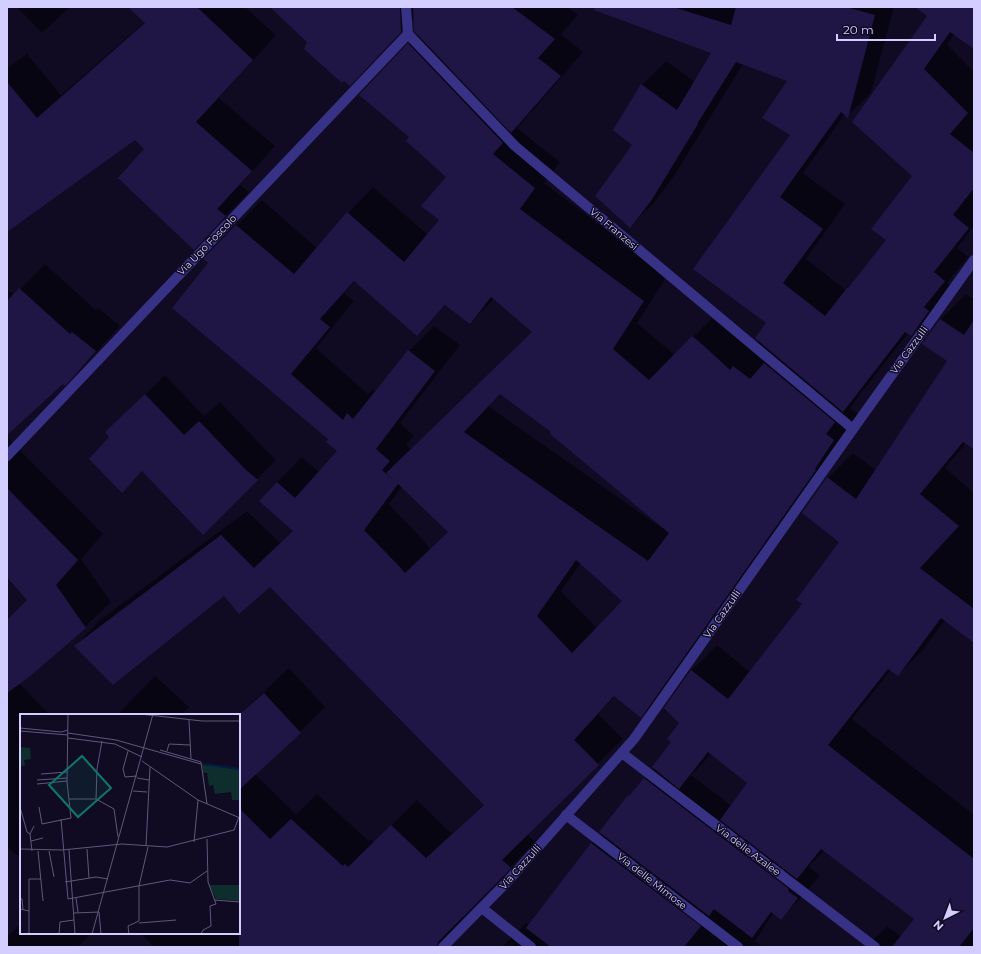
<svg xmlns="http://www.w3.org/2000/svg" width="981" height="954" viewBox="0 0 981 954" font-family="Montserrat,sans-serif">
	<rect width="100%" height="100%" fill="#100b23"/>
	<g fill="#0007" fill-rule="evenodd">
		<polygon points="17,7 70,7 42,33"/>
		<polygon points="130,7 245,7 276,35 219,98 275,146 240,185 249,192 217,225 135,138 7,231 7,68 27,54 61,95 145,22"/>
		<path d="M272,7H567L578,15L561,34L583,52L535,108L527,116V117L517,128L560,162L544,183L668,275L637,323L675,355L718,312L755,345L760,341L768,323L694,269L792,135L788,81L743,64L674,176L654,203L630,226L634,145L642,85L666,61L695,82L713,53L590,7H894L871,93L847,116L845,114L803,173L845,204L806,259L846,290L887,240L914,176L853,122L934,7H974V48L954,34L947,45L974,72V226L957,248L968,257L947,283L952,287L935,311L911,335L908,333L866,387L858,395L859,396L850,408L858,414L666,691L641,717L615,696L598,714L623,739L527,834L535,842L463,916L462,920V922L438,947H154L140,933H239V715L289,668L325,707L300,732L255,774L296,814L317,794L369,841L371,839L374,843L417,800L452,834L484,804L270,586L224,595L75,646L100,620L247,511L280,543L294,530L277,482L302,457L319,472L339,451L329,439L209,263L236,226L262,200L317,248L348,213L373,187L428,235L441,220L447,176L410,137L409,44L419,34L414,18L373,61L309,42ZM355,281L417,335L446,305L470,323L494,299L533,332L411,449L406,445L414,436L400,423L460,345L434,326L409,351L376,392L373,389L368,394L316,348L354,301L344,293ZM501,393L553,432L663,527L662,528L488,406ZM402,487L449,531L430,549L423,540L389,504ZM581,563L623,601L597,628L561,591Z"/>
		<polygon points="45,264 96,310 98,308 120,326 90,359 65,384 63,382 7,433 7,290 14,295"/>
		<path d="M966,294L974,299V448L966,443L945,468L974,493V642L945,620L923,650L898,675L891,670L852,719L974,815V947H866L887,926L901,937L915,919L825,850L809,866L811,867L810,868L820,875L803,896L781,918L774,913L762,929L764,928L755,941L763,947H502L526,923L529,925L592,843L602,833L601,832L629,796L654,768L672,742L681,723L665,708L692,670L717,645L750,672L803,604L841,541L828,478L853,453L876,470L949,360L924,343L941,319ZM711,753L748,783L732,806L691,775L704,762Z"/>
		<polygon points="165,375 204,416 220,402 266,450 276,460 203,533 143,471 122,492 111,437 126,413"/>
		<polygon points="7,437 103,534 81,559 111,602 85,627 19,683 50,715 21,715 21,859 7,847 7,622 29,600 7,575"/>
		<polygon points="155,676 189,707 181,715 117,715"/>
		<polygon points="21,923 21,933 92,933 78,947 7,947 7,937"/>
	</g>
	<g fill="#201645" fill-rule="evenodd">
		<polygon points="128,7 197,7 253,60 196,122 252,171 217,209 226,216 194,250 118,178 144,149 135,140 7,232 7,82 37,118 145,23"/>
		<polygon points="270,7 400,7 401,32 350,86 344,81 342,83 304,49 307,42"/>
		<polygon points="413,7 512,7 555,39 538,58 561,76 511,133 414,31"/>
		<polygon points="595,7 673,7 731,25 736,7 846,7 875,15 848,118 841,112 780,197 823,229 783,283 825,316 847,288 848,288 886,240 871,229 912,176 852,122 927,16 915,7 974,7 974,49 950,32 924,69 968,113 950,134 974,153 974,188 953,215 969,228 934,272 945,281 924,307 929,311 911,336 905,332 843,412 755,338 766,323 693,269 790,135 762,118 787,81 736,62 697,124 698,124 651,201 630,228 595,196 632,145 613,130 641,84 677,110 711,53 594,10"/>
		<path d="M408,43L503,143L493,154L535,188L520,209L644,301L613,349L649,380L692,336L703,345L730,370L733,366L750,379L764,363L835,422L826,434L834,440L815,469L816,470L641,718L614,696L574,740L599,765L502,860L511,868L438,942L437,947H239V808L270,839L291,819L343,866L345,864L348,867L391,825L426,858L484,805L270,587L239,614L224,596L113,685L74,646L221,535L254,568L293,531L259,501L277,482L295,498L337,451L326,442L328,439L172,308L208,263L203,259L236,225L294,274L347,212L404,262L439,220L421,206L446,177L406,141L409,137L359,95ZM354,281L417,336L445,305L470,324L491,297L532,332L386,473L395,482L382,470L390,461L376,449L435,371L408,350L353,419L347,413L343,420L291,374L330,327L320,319ZM500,394L551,432L550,434L669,533L648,561L464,432ZM398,484L448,532L405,573L398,565L364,530ZM576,560L622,601L572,653L537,616Z"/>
		<polygon points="19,288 70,334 72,332 96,351 65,386 63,384 7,435 7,301"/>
		<polygon points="940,319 964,335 974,320 974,449 963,442 920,494 959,526 920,568 974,609 974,643 941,618 898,676 888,669 828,745 974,859 974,928 959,947 892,947 914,919 821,849 797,879 720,820 747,783 708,752 679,789 652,767 671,742 667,739 679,723 664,708 691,670 728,699 802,604 796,600 839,542 802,513 827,477 856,499 947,361 922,344"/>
		<polygon points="145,394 184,435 199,421 246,470 258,480 203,535 142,471 122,493 89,459 109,437 105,432"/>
		<polygon points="7,488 78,560 56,585 86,628 29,677 7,693 7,620 27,600 7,577"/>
		<polygon points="264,693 301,733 239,790 239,715"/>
		<polygon points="644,778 789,889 788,891 798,898 781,920 771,912 752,938 714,909 709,916 599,832 628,795 629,796"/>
		<polygon points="591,843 701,926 684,947 551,947 526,928"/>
	</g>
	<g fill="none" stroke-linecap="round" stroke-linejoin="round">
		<g stroke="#373286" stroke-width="10">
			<polyline points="406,7 408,34 515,146 853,429"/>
			<polyline points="7,456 408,34"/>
			<polyline points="622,753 875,947"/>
			<polyline points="566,815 738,947"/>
			<polyline points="482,908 531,947"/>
			<polyline points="443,947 508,881 634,739 853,429 974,260"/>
		</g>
	</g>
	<g text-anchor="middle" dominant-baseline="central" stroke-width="3" stroke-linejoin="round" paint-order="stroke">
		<g font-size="10" fill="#d4cdff" stroke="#100b23">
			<text transform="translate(614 229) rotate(40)">Via Franzesi</text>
			<text transform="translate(207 245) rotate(-46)">Via Ugo Foscolo</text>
			<text transform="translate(909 350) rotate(-54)">Via Cazzulli</text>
			<text transform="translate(722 614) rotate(-55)">Via Cazzulli</text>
			<text transform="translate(748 850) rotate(37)">Via delle Azalee</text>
			<text transform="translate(520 867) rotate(-48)">Via Cazzulli</text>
			<text transform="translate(652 881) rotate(38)">Via delle Mimose</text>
		</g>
	</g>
	<g transform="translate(20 714)">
		<rect width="220" height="220" fill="#100b23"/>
		<path d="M0,33L10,34L11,45L4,46L5,52H0ZM182,50L220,56V103L219,86H212L211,78L195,80L193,71L189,72L187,59H183ZM189,171H220V187L196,185Z" fill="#0e2d2d"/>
		<path fill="none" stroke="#051a42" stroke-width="2" d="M184,50L220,55"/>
		<path fill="none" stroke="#5e597b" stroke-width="1" d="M120,0L182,7H220M169,6L171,45M0,14L41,18L48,16M0,17L48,21M48,19L96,26L181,50M48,24L95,30L122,43M140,36L181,48L187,90M108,37L103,55L105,63L117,62M147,37L149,30L170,31M122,47L178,86L220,104M21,60L47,58M117,64L129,66M17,66L47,64M17,70L47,67M113,77L127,78M49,85H76L94,95L98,123M76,85L77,55L82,27M0,93L7,118L10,120M19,93L22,110L51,104L47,68L48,0M41,105L48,185L150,166L170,169L187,157M11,127L23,124M174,128L178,86M126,132L130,53M0,135L42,136M67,135L69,164M42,136L102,130L147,133L214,116L219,103M49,136L55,220M12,137L10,120L14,112M18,137L23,187M29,137L34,163M45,168L76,163L88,165M0,184L2,185L3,195M56,184L58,198M194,186L220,188M0,195L9,197V220M9,197V165H21M54,199L79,198L81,220M119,209L156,206M39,220L40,208L54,206M72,220L133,0M109,220L108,212L119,207V172L128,133M181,220L183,216L191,212L190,192L196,190L188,168L187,125"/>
		<path fill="#0f766e" fill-opacity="0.15" stroke="#0f766e" stroke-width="2" d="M62,42L91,74L58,103L29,71Z"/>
		<rect width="220" height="220" fill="none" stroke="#d4cdff" stroke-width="2"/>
	</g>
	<rect width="981" height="954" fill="none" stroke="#d4cdff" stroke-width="16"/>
	<g transform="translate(945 918) rotate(222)" stroke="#100b23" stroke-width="3" paint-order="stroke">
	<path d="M0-3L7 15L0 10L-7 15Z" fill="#d4cdff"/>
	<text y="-6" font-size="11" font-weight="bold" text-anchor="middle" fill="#d4cdff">N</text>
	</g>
	<path d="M837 34v6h98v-6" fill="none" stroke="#d4cdff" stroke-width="2"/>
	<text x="843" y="34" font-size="12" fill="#d4cdff" stroke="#100b23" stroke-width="3" paint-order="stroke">20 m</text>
</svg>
